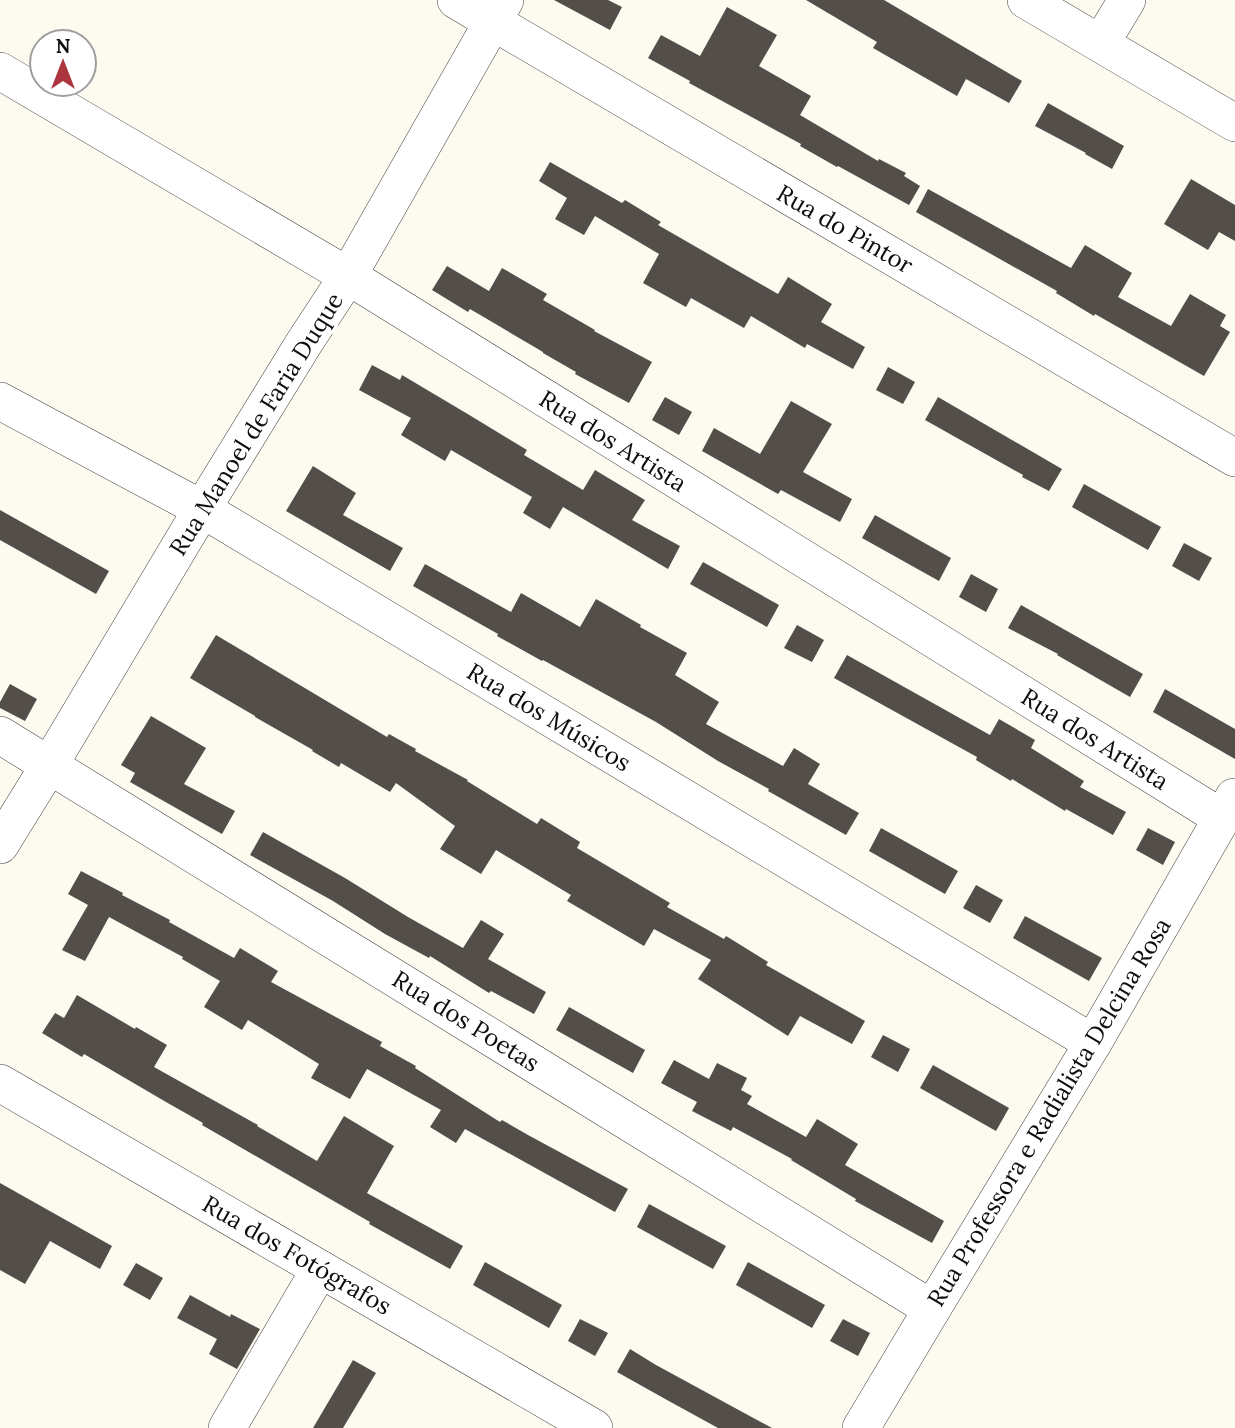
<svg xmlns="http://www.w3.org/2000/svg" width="1235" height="1428" viewBox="0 0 1235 1428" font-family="Lora,serif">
	<rect width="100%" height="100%" fill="#fdfaef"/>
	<g fill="#544e4b">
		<polygon points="554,0 608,0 622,7 610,30"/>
		<polygon points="806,0 884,0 1022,81 1009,103 966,79 957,96 873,48 877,42"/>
		<polygon points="727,7 777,35 759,66 811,96 800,115 878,161 879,159 906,173 904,176 920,186 909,205 838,166 837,167 800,146 801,144 689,83 690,81 648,58 661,35 700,56"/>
		<polygon points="1048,103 1124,146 1112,169 1085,154 1086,153 1035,126"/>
		<polygon points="550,162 622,203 625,200 661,222 658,225 778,294 788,277 832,304 821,322 865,347 853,369 807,344 805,348 751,316 744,328 691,298 686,307 643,283 659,254 595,216 584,235 555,219 567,198 539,181"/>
		<polygon points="1191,179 1235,205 1235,241 1219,232 1208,250 1164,224"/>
		<polygon points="928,189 1071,268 1085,245 1132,273 1118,297 1171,326 1190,294 1226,315 1220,326 1230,332 1204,376 1095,314 1094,316 1056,293 1057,291 916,212"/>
		<polygon points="447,266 489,291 502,268 547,294 543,300 595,330 594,331 652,362 629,403 575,374 576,372 543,353 543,352 470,309 468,312 432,290"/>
		<polygon points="372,365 400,380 402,375 471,416 527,450 524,455 583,490 595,470 645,500 632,520 680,546 668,569 563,507 550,529 523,513 532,497 451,450 445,461 401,435 411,418 359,390"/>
		<polygon points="888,367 915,382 903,404 876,390"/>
		<polygon points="665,397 692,412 679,435 652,420"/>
		<polygon points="938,397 1062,469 1049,491 1022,477 1023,475 925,420"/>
		<polygon points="791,401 832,424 803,472 852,499 840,522 781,490 778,494 702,451 714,428 760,454"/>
		<polygon points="313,466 356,493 343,515 403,548 390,571 286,511"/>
		<polygon points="1084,484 1161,527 1148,550 1072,507"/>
		<polygon points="0,510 109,571 96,594 0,540"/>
		<polygon points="875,515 951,558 939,581 862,538"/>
		<polygon points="1184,543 1212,558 1199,581 1172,566"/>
		<polygon points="703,562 779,605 767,627 690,584"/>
		<polygon points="425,564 511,612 521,593 580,627 596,599 641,625 640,627 687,653 675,675 719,702 706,724 783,766 794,748 820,764 808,784 859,813 846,835 768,791 769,789 718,761 656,722 543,660 542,661 497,636 498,634 413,586"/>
		<polygon points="971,574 998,589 986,612 959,597"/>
		<polygon points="1021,605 1143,674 1130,697 1057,655 1058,654 1008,628"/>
		<polygon points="797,625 824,640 812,662 784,648"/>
		<polygon points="216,635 387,737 389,734 416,749 415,751 468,780 467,781 537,824 541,818 580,842 577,848 670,903 667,907 724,939 726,936 768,962 766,965 865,1021 852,1044 800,1016 788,1036 698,979 711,960 654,929 644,946 567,901 571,895 496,850 481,874 440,849 455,826 396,783 390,792 341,763 339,767 312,751 313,750 255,717 255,716 190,678"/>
		<polygon points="847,655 990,735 999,719 1035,740 1031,748 1084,781 1080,787 1126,812 1113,835 1066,809 1065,811 1012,779 1011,781 976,760 977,757 834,678"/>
		<polygon points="10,684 37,699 25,721 0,708 0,702"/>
		<polygon points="1165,689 1235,729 1235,759 1153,712"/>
		<polygon points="151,716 206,748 184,784 235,811 222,834 130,782 135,773 121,765"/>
		<polygon points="881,828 958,871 945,894 869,851"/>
		<polygon points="1148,828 1175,842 1163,865 1136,850"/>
		<polygon points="263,832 345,878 408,917 463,948 481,920 504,934 488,959 546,992 534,1014 491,991 489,993 430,956 429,958 385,934 333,901 250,855"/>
		<polygon points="81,871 123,893 122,895 170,920 169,922 234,958 240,948 278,971 271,982 382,1042 380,1046 416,1066 415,1068 500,1122 502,1120 528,1135 628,1189 615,1212 465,1129 456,1143 430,1127 441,1110 367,1069 350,1099 311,1078 319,1064 248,1020 242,1030 204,1007 220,981 182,959 183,957 109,917 85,961 62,950 88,905 68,894"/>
		<polygon points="976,885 1003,900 990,923 963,908"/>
		<polygon points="1025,916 1102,958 1089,981 1013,938"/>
		<polygon points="77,995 135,1029 136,1027 167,1045 154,1067 258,1125 257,1126 317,1161 344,1116 394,1146 367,1193 463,1246 450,1269 369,1224 370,1222 202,1125 203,1123 166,1102 84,1054 82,1057 42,1033 55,1013 64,1018"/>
		<polygon points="569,1007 645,1050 633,1073 556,1030"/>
		<polygon points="883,1035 910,1049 898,1072 871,1057"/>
		<polygon points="674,1060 709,1079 717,1063 747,1078 741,1090 752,1096 747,1104 806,1137 817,1119 858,1144 845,1165 944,1221 932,1243 855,1201 856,1199 791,1160 792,1159 733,1127 731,1131 692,1111 697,1102 661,1083"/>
		<polygon points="933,1065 1009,1108 996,1131 920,1088"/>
		<polygon points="0,1183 112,1246 100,1269 50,1241 25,1284 0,1270"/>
		<polygon points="649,1204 726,1246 713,1269 637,1227"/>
		<polygon points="485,1262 562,1305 549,1328 473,1285"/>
		<polygon points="748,1262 825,1305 812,1328 736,1285"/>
		<polygon points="136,1263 163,1278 150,1300 123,1285"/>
		<polygon points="190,1295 230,1317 231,1314 260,1329 237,1369 209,1354 217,1339 177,1318"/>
		<polygon points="580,1319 608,1333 595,1356 568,1341"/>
		<polygon points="843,1319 870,1333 858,1356 830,1341"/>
		<polygon points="630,1349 656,1365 772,1428 718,1428 667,1400 617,1372"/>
		<polygon points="353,1360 376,1373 343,1428 313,1428"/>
	</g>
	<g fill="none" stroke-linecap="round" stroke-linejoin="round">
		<defs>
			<g id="minor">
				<polyline points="456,0 1235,458"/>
				<polyline points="1026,0 1235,123"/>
				<polyline points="1101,43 1127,0"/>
				<polyline points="0,71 348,276 1222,818"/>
				<polyline points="0,401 202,509 1093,1043"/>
				<polyline points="0,735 932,1309"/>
				<polyline points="0,845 50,764 202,509 304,343 348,276 505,0"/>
				<polyline points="0,1083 594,1428"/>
				<polyline points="227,1428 320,1269"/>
				<polyline points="861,1428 932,1309 1093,1043 1234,797"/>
			</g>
		</defs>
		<use href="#minor" stroke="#404040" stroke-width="38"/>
		<use href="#minor" stroke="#fff" stroke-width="37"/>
	</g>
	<g text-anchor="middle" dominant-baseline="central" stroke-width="7" stroke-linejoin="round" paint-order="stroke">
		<g font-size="24" fill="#0d0d0d" stroke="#fff">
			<text transform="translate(845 229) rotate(30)">Rua do Pintor</text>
			<text transform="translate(256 424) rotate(-58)">Rua Manoel de Faria Duque</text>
			<text transform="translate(613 441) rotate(32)">Rua dos Artista</text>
			<text transform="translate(549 717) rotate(31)">Rua dos Músicos</text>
			<text transform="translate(1095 739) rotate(32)">Rua dos Artista</text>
			<text transform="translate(466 1021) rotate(32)">Rua dos Poetas</text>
			<text transform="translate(1049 1112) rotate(-59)">Rua Professora e Radialista Delcina Rosa</text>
			<text transform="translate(297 1255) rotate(30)">Rua dos Fotógrafos</text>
		</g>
	</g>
	<g transform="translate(63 63)"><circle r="33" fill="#ffffff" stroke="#9e9e9e" stroke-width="2"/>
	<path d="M0-5L12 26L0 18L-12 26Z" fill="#ac363f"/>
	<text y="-10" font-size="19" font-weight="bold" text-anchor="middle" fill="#0d0d0d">N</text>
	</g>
</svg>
